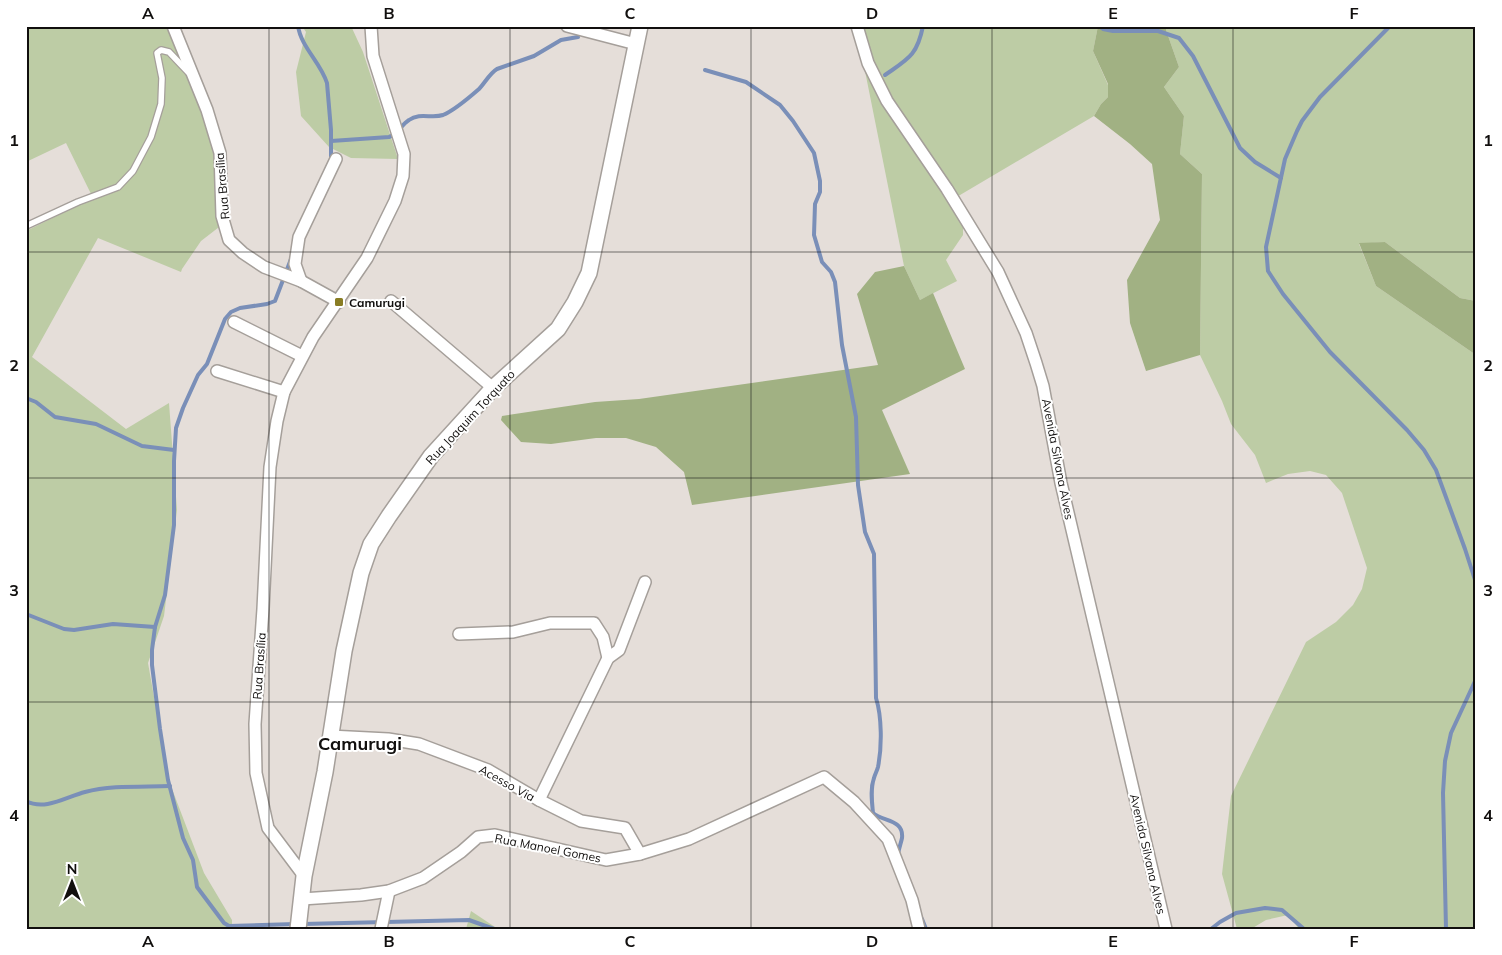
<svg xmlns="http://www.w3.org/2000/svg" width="1502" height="955" viewBox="0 0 1502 955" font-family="Mulish,sans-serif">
	<rect width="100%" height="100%" fill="#e5ded9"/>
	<g fill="#bdcca5">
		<polygon points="26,26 169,26 209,126 214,160 223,175 229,201 229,215 223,224 201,241 182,269 181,272 98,238 32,357 126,429 169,403 177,510 164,616 148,663 169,781 204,873 232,920 232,929 26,929 26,231 93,198 66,143 26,162"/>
		<polygon points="302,26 351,26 363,52 398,159 351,158 329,147 301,116 296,72 306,32"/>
		<polygon points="856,26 1098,26 1093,51 1108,85 1108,97 1101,104 1094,116 955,198 963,227 963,235 946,260 957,281 920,300 904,266"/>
		<polygon points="1166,26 1476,26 1476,301 1460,298 1385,242 1359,244 1376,286 1476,355 1476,929 1299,929 1288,915 1266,920 1251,929 1237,929 1222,874 1231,796 1306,642 1336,622 1353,605 1362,589 1367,568 1342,493 1326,475 1310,471 1288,474 1266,483 1255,455 1231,424 1222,401 1200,355 1202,174 1180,154 1184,116 1164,87 1179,67 1166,30"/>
		<polygon points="471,911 495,927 497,929 466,929"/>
	</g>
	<g fill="#a1b183">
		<polygon points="1098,26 1166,26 1166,30 1179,67 1164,87 1184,116 1180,154 1202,174 1200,355 1146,371 1130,323 1127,280 1160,220 1152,164 1130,144 1094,116 1101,104 1108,97 1108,84 1093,51"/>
		<polygon points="1385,242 1460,298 1476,301 1476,355 1376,286 1359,243"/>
		<polygon points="904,266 920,300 933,293 965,369 882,410 910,474 692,505 684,472 656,447 626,438 596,438 551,444 521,442 501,420 502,416 595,402 639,399 878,365 857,294 875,272"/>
	</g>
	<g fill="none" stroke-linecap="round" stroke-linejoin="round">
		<g stroke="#7a8fb8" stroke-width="4">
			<path d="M298,26C301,47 321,63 327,83L331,130V160"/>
			<polyline points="1099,26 1103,29 1113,31 1158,31 1179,38 1193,56 1240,148 1255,162 1281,178"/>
			<polyline points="1390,26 1320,97 1302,121 1297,131 1285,159 1266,247 1268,271 1283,294 1330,352 1407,430 1424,450 1436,470 1465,549 1476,583"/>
			<path d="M705,70L746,82L780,105L793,121L814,153L820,181V192L815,204L814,235L822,262L831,272L835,282L842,345L856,417L858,485L865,532L874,554L876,698C882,717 882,747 878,767C877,771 875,774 874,778C870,789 872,802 873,813C883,822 904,819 902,838C901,843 899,848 898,854"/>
			<path d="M885,75C908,59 917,56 923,26"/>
			<path d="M331,141L389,137C398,134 401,125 409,120C420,112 432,119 443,115C453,111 471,96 479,89C485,83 489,74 497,69L534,56L561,40L578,37"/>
			<polyline points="291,259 275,301 267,304 240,308 231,312 225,319 207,364 198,375 183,408 176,428 174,461 174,525 165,595 155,627 152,650 152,665 160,729 168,780 183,838 193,860 197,887 224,923 229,926 296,924"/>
			<polyline points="26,398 36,402 55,417 96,424 142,446 174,450"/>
			<polyline points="26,614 64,629 74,630 113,624 155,627"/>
			<path d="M26,801C45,811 66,797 85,792C111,785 142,787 170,786"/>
			<polyline points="922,919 926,929"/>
			<polyline points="303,924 469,920 494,929"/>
			<polyline points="1211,929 1220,922 1236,913 1265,908 1282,910 1304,929"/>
			<polyline points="1446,929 1443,793 1445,761 1451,733 1476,679"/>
		</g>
		<defs>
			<polyline id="lane" points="26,226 78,202 118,187 133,171 151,137 161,104 162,78 157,53 161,50 169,52 188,72"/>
			<g id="street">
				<polyline points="173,26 207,110 220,153 222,216 229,240 243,253 264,267 301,281 339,302"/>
				<polyline points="567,26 636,44"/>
				<polyline points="857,26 868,63 887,101 947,189 998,272 1026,333 1036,363 1043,386 1061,483 1166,929"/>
				<polyline points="301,281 295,264 299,237 336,159"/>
				<polyline points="391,301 493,388"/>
				<polyline points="234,322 302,356"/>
				<polyline points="217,371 284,392"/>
				<polyline points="459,634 513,632 550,623 594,623 603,637 608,658"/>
				<polyline points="330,736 388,739 419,744 488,770 539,800 581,821 625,828 640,854"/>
				<polyline points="539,800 608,658 619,650 645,582"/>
				<polyline points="304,876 268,828 256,773 255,724 263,609 270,467 277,421 284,392 313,337 367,258 395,201 403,176 404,154 373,56 371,26"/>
				<polyline points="302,899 361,895 389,891 423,878 461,852 478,837 495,835 606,860 640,854 689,839 824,777 854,802 888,839 912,900 919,929"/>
				<polyline points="381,929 389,891"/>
			</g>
			<polyline id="secondary" points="298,929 304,876 325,772 344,651 361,573 371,544 389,516 431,456 493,388 558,329 575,302 589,273 640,26"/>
		</defs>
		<use href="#lane" stroke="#a59f9a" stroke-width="8"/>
		<use href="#street" stroke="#a59f9a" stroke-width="14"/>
		<use href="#secondary" stroke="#a59f9a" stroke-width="18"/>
		<use href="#lane" stroke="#fff" stroke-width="5.5"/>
		<use href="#street" stroke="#fff" stroke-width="11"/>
		<use href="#secondary" stroke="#fff" stroke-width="15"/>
	</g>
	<path fill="none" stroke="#110f0e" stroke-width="1" stroke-opacity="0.55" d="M269,26V929M510,26V929M751,26V929M992,26V929M1233,26V929M26,252H1476M26,478H1476M26,702H1476"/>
	<rect fill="#897d24" stroke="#fff" stroke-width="2" x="334" y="297" width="10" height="10" rx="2.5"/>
	<g text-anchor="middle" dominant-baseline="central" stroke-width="4" stroke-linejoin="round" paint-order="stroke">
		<g font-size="12" fill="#110f0e" stroke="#fff">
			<text transform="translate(222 186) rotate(-95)">Rua Brasília</text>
			<text transform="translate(470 417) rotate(-47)">Rua Joaquim Torquato</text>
			<text transform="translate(1058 459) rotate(79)">Avenida Silvana Alves</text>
			<text transform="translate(259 666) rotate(-86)">Rua Brasília</text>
			<text transform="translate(507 783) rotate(29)">Acesso Via</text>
			<text transform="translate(548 848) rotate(11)">Rua Manoel Gomes</text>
			<text transform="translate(1148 854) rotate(77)">Avenida Silvana Alves</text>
		</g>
		<g font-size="12" font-weight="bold" fill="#110f0e" stroke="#fff" text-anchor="start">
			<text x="349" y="302">Camurugi</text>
		</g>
		<g font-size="18" font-weight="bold" fill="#110f0e" stroke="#fff">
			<text x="360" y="743">Camurugi</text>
		</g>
	</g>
	<rect width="1502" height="955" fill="none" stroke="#ffffff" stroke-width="55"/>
	<g transform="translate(72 882)" stroke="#ffffff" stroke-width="4" paint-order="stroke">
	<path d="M0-4L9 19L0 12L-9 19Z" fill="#110f0e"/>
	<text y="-8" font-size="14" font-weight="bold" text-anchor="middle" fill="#110f0e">N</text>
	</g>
	<rect x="28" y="28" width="1446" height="900" fill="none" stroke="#110f0e" stroke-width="2"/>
	<g font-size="16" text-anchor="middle" font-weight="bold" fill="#110f0e">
		<text x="148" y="19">A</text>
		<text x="389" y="19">B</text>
		<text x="630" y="19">C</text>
		<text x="872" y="19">D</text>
		<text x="1113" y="19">E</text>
		<text x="1354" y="19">F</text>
		<text x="14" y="146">1</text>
		<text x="1488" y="146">1</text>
		<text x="14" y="371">2</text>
		<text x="1488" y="371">2</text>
		<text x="14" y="596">3</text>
		<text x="1488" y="596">3</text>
		<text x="14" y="821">4</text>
		<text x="1488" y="821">4</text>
		<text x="148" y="947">A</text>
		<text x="389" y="947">B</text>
		<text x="630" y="947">C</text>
		<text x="872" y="947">D</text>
		<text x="1113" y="947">E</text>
		<text x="1354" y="947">F</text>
	</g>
</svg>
